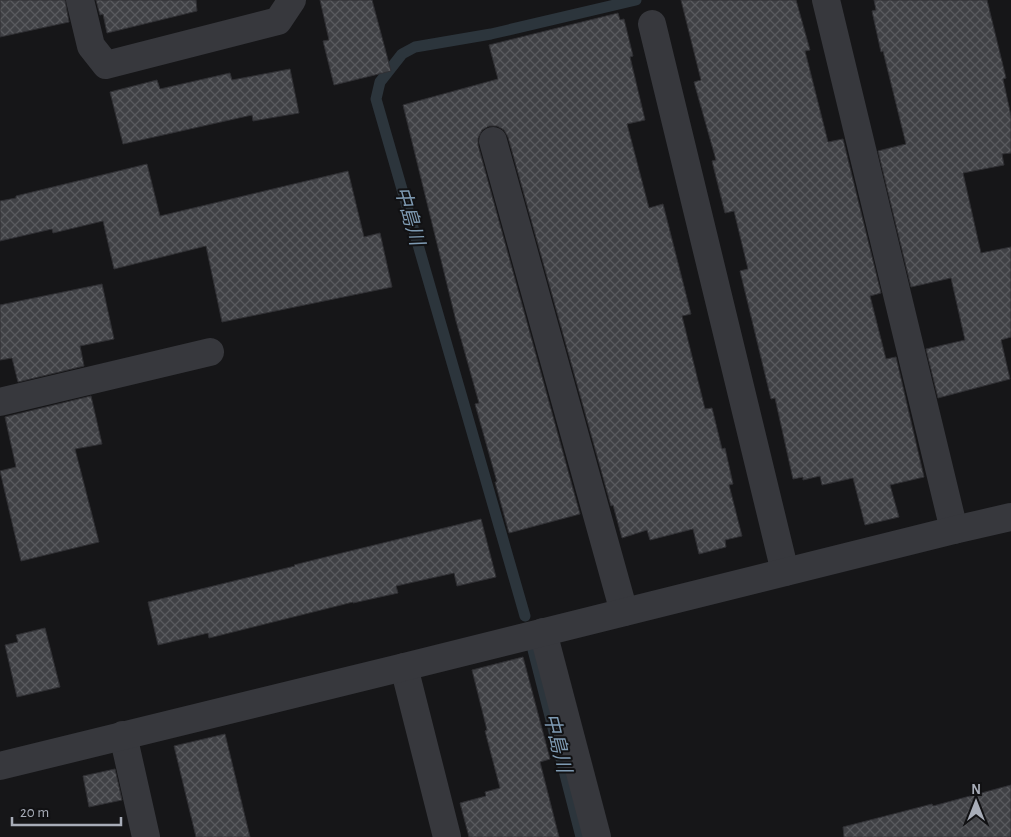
<svg xmlns="http://www.w3.org/2000/svg" width="1011" height="837" viewBox="0 0 1011 837" font-family="'Alegreya Sans','Noto Sans JP',sans-serif">
	<defs>
		<pattern id="building-cross-hatch" width="8" height="8" patternUnits="userSpaceOnUse" patternTransform="scale(1.25)"><rect width="8" height="8" fill="#404145"/><path d="M0 0l8 8M0 8l8-8" fill="none" stroke="#595a5e"/></pattern>
	</defs>
	<rect width="100%" height="100%" fill="#161618"/>
	<g fill="none" stroke-linecap="round" stroke-linejoin="round">
		<g stroke="#2c353c" stroke-width="11">
			<polyline points="525,616 376,99 380,82 402,54 415,47 491,34 636,0"/>
			<polyline points="533,650 581,837"/>
		</g>
	</g>
	<g fill="url(#building-cross-hatch)" stroke="#303034">
		<polygon points="0,0 65,0 69,22 0,37"/>
		<polygon points="96,0 196,0 197,11 107,33 103,14 100,15"/>
		<polygon points="320,0 372,0 391,71 334,85 323,41 329,40"/>
		<polygon points="681,0 796,0 810,50 805,51 828,142 843,139 881,293 870,296 886,359 896,357 924,477 890,485 899,517 865,525 853,478 822,485 820,476 803,480 803,477 793,479 775,398 771,399 740,271 748,269 734,211 725,213 712,161 716,160 694,82 701,80"/>
		<polygon points="874,0 987,0 1006,78 1003,79 1011,116 1011,153 1002,154 1004,165 963,173 981,253 1011,247 1011,337 1001,340 1010,379 938,398 926,349 965,340 951,278 911,287 878,151 906,144 883,51 881,52 872,11 876,10"/>
		<polygon points="618,13 620,20 624,19 633,56 630,57 645,120 627,124 649,208 663,204 691,314 682,316 705,409 712,408 722,449 725,448 733,484 729,485 742,536 725,540 726,547 699,554 693,529 650,540 647,530 622,538 613,505 611,506 508,137 504,130 497,126 489,126 482,130 478,138 478,145 580,514 509,533 495,482 497,482 475,404 479,403 456,321 403,105 498,79 489,45"/>
		<polygon points="290,69 299,113 253,121 252,115 123,144 110,92 157,80 160,89 230,73 232,80"/>
		<polygon points="147,164 160,216 348,171 364,237 380,233 392,287 222,322 206,246 114,269 103,221 53,233 52,229 0,241 0,201 16,198 16,196"/>
		<polygon points="102,284 114,339 80,346 84,366 18,382 12,358 0,360 0,305"/>
		<polygon points="91,396 102,444 75,449 99,542 21,561 0,471 16,467 5,417"/>
		<polygon points="481,519 496,577 457,586 454,573 396,586 398,593 353,603 353,602 209,638 208,633 158,645 148,602 295,566 294,565 342,553"/>
		<polygon points="45,628 60,687 17,697 5,645 18,642 16,635"/>
		<polygon points="523,657 550,759 540,762 559,837 469,837 460,803 486,796 485,792 500,788 485,731 487,730 472,670"/>
		<polygon points="225,734 250,837 196,837 174,746"/>
		<polygon points="115,769 122,800 89,807 83,776"/>
		<polygon points="1011,785 1011,837 844,837 843,827 932,804 933,806"/>
	</g>
	<g fill="none" stroke-linecap="round" stroke-linejoin="round">
		<g stroke="#37383d" stroke-width="28">
			<polyline points="80,0 91,46 106,65 278,21 292,0"/>
			<polyline points="826,0 954,530"/>
			<polyline points="652,24 785,572"/>
			<polyline points="493,141 624,612"/>
			<polyline points="0,402 210,352"/>
			<polyline points="543,632 597,837"/>
			<polyline points="404,667 447,837"/>
			<polyline points="123,735 146,837"/>
			<polyline points="0,766 404,667 954,530 1011,517"/>
		</g>
	</g>
	<g text-anchor="middle" dominant-baseline="central" stroke-width="4" stroke-linejoin="round" paint-order="stroke">
		<g font-size="20" font-style="italic" fill="#7f9bb3" stroke="#111113">
			<text transform="translate(409 216) rotate(74)">中島川</text>
			<text transform="translate(557 743) rotate(76)">中島川</text>
		</g>
	</g>
	<g transform="translate(976 802)" stroke="#111113" stroke-width="4" paint-order="stroke">
	<path d="M0-4L9 19L0 12L-9 19Z" fill="#a8adb8"/>
	<text y="-8" font-size="14" font-weight="bold" text-anchor="middle" fill="#a8adb8">N</text>
	</g>
	<path d="M12 817v8h109v-8" fill="none" stroke="#a8adb8" stroke-width="2.5"/>
	<text x="20" y="817" font-size="15" fill="#a8adb8" stroke="#111113" stroke-width="4" paint-order="stroke">20 m</text>
</svg>
